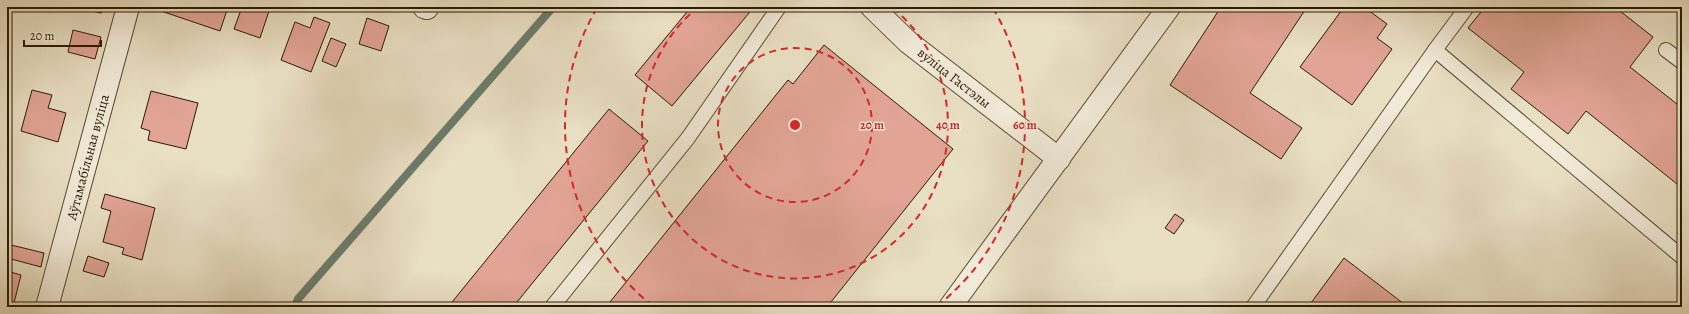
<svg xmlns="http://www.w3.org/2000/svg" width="1689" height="314" viewBox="0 0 1689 314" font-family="Alegreya,serif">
	<rect width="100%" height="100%" fill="#e9dfc3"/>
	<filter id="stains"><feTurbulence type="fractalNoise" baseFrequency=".005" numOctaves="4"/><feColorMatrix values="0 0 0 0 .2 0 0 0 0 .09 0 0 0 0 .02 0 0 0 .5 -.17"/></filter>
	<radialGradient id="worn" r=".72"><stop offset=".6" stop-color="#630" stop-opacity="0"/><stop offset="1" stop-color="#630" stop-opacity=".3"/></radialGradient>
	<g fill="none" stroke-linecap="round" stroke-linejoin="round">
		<polyline stroke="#6c7c6c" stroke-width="8" points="295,307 298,299 553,7"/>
	</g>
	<g fill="#e1a495" stroke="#2c1b02">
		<polygon points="76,7 103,7 101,13"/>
		<polygon points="162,7 228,7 220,31 161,11"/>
		<polygon points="242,7 270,8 260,38 234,29"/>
		<polygon points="691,7 754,7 672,106 635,75"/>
		<polygon points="1221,7 1307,7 1250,93 1302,128 1281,159 1170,85"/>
		<polygon points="1344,7 1364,7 1387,24 1377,38 1392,49 1352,105 1300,67"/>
		<polygon points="1485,7 1615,7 1653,37 1630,67 1682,108 1682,188 1586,111 1568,134 1511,89 1524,72 1468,28"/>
		<polygon points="314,17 330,23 311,72 281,60 295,22 310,28"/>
		<polygon points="367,18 389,26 381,51 359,44"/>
		<polygon points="73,30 101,37 95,59 68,52"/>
		<polygon points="331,38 346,44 336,67 322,61"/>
		<polygon points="824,45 953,149 827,307 606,307 788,80 793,84"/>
		<polygon points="32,90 52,95 48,108 66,113 58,142 21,131"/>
		<polygon points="151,91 198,103 186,149 148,140 150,131 141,128"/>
		<polygon points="609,109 648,141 513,307 448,307"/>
		<polygon points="105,194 155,208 142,260 122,254 124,248 103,242 111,211 101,208"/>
		<polygon points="1175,214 1184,220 1174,234 1165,228"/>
		<polygon points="7,244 44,253 41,267 11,259 9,265 7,265"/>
		<polygon points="88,256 109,263 104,277 83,271"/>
		<polygon points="1344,258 1408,307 1308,307"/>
		<polygon points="7,271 21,275 13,307 7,307"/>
	</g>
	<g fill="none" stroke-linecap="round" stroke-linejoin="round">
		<defs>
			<g id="lane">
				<polyline points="1435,50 1682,257"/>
				<polyline points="1666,50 1682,62"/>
				<polyline points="552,307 688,138 779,7"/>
				<polyline points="1253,307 1435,50 1467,7"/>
			</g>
			<g id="street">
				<polyline points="424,7 427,8"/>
				<polyline points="872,7 908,42 1059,159"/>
				<polyline points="47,307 128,7"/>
				<polyline points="950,307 1169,7"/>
			</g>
		</defs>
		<use href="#lane" stroke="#5b4c32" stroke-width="16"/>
		<use href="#street" stroke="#5b4c32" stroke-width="24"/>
		<use href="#lane" stroke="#f1ead8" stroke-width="14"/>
		<use href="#street" stroke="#f1ead8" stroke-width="22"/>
	</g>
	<g fill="none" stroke="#d62828" stroke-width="2" stroke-dasharray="7 5">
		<circle cx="795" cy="125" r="77"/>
		<path d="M893 8A153 153 0 1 1 697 8"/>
		<path d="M653 306A230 230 0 0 1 597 8M993 8A230 230 0 0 1 937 306"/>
	</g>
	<g text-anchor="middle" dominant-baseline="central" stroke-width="3" stroke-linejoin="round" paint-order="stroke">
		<g font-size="14" fill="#2c1b02" stroke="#f1ead8">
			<text transform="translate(954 78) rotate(38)">вуліца Гастэлы</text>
			<text transform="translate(88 157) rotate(-75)">Аўтамабільная вуліца</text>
		</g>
	</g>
	<circle cx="795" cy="125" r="6" fill="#d62828" stroke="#f1ead8" stroke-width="2"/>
	<g font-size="12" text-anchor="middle" font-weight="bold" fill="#d62828" stroke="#f1ead8" stroke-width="3" stroke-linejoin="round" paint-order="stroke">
		<text x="872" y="129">20 m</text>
		<text x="948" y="129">40 m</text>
		<text x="1025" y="129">60 m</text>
	</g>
	<rect width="1689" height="314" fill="none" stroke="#e9dfc3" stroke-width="24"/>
	<rect x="8" y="8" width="1673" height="298" fill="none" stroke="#2c1b02" stroke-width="2"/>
	<rect x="12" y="12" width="1665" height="290" fill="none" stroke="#2c1b02"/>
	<path d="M24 40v6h77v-6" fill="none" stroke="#2c1b02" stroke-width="2"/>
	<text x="30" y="40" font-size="12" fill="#2c1b02" stroke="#f1ead8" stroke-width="3" paint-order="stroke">20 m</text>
	<rect width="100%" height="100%" filter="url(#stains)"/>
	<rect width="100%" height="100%" fill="url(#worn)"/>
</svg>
